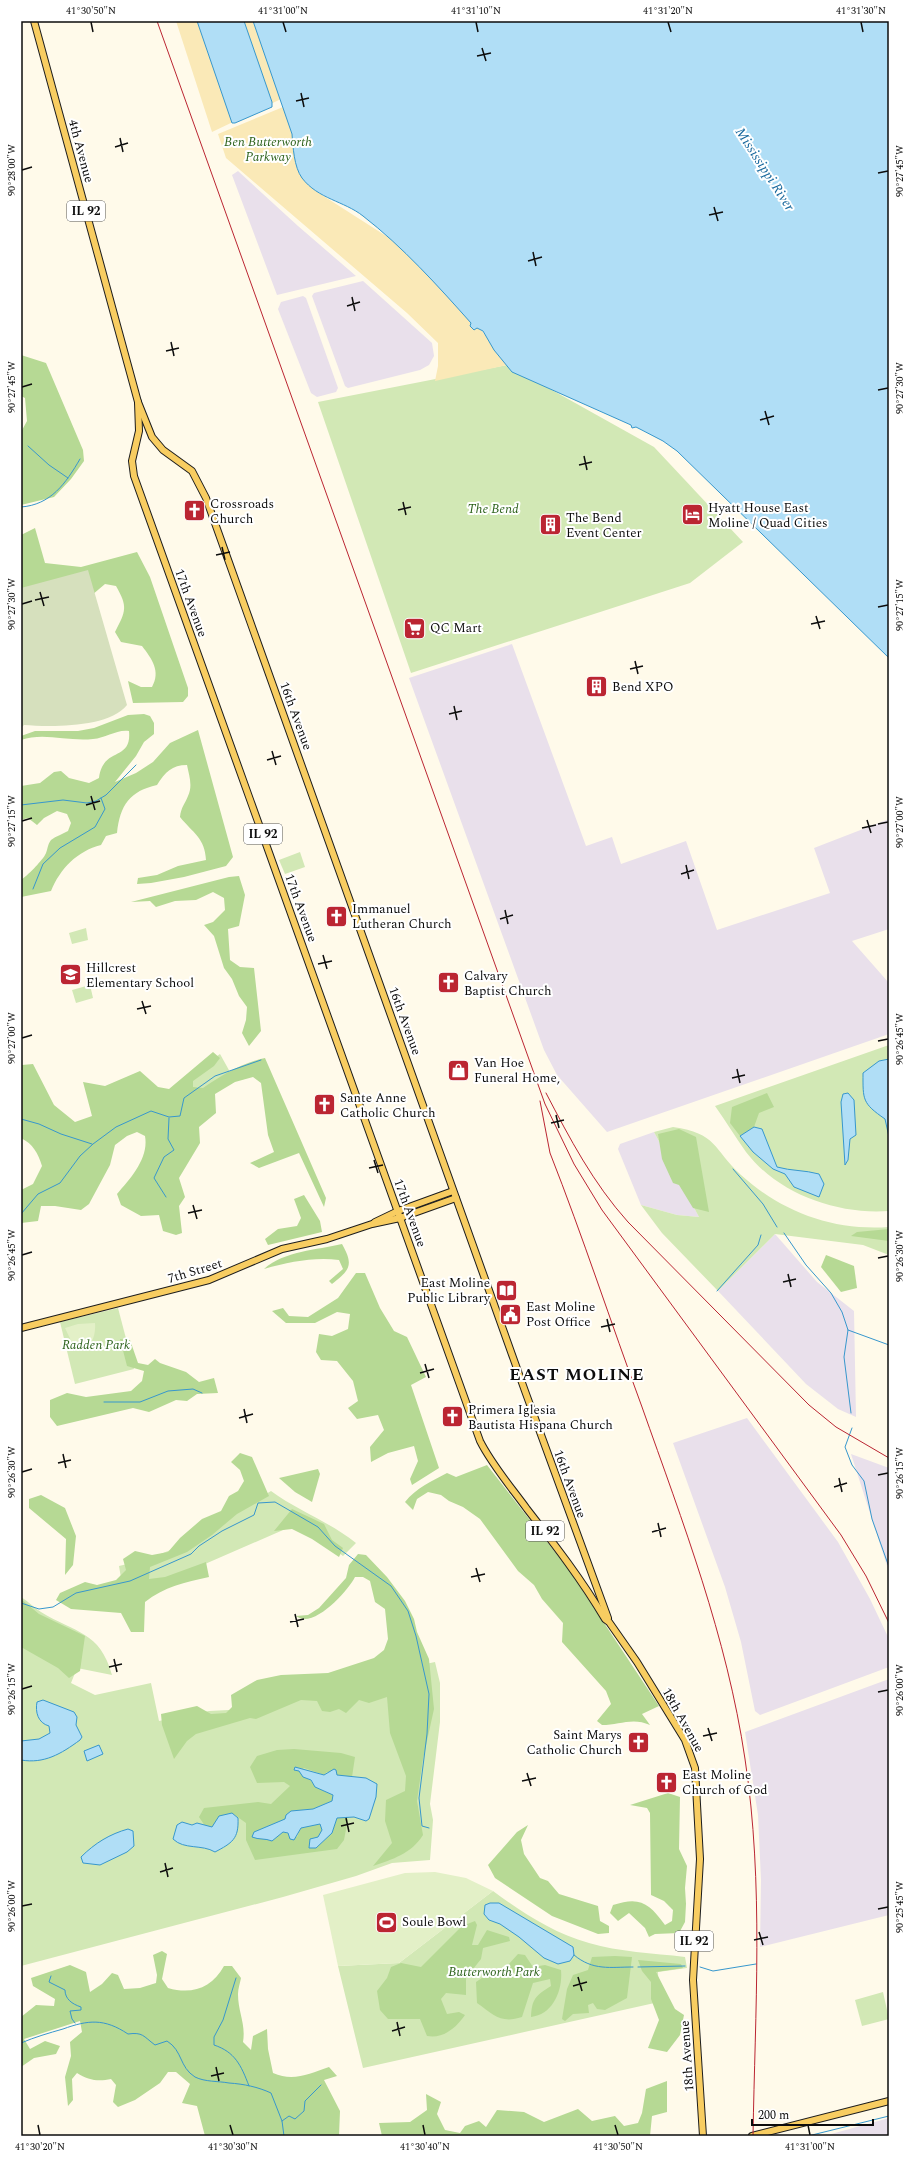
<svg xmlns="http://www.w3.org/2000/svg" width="910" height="2157" viewBox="0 0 910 2157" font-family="Spectral,serif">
	<rect width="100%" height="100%" fill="#fffaea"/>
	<g fill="#e9e0eb">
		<polygon points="238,171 298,226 356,276 277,295 232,175"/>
		<polygon points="363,281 432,343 434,356 429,365 420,370 348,388 345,386 312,296 314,293"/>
		<polygon points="303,296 306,298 338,388 336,392 317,397 311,393 278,309 281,302"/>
		<polygon points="512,644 586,846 612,837 621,864 686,841 717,930 830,893 814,848 889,819 889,929 852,941 889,983 889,1034 607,1132 557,1075 544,1050 409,678"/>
		<polygon points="654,1132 699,1217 677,1215 641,1205 618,1149 620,1144"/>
		<polygon points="775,1234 817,1282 854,1311 856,1417 838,1409 806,1384 718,1291"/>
		<polygon points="747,1418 838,1542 870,1599 889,1639 889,1667 760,1715 755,1711 741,1642 725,1587 673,1443"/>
		<polygon points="851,1454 889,1468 889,1572"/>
		<polygon points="889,1679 889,1915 760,1947 761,1880 758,1815 745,1732"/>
		<polygon points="889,2118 889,2136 824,2136"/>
	</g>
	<g fill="#d2e8b5">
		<polygon points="507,365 654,447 743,542 690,583 411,673 318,402"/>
		<polygon points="300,852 305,867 285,874 279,860"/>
		<polygon points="86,928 88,940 72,944 69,933"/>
		<polygon points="90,985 93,998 76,1003 72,990"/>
		<path d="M889,1045V1211C837,1215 778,1194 746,1152C735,1137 726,1121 715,1106Z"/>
		<polygon points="220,1054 230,1072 180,1105 171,1090"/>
		<path d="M673,1127C717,1133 713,1149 741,1175C782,1212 833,1231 889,1227V1255L863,1245L775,1234L718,1291L662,1233L641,1205L677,1215L699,1217L654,1132Z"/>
		<polygon points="118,1308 134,1369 75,1384 60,1322"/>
		<path d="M271,1491C298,1511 330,1522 356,1543L343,1556L311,1533L290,1527L205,1564L145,1587L121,1578L119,1566L148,1559L178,1547Z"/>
		<path d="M21,1597C28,1601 34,1608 41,1612C75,1633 100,1631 112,1675L77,1668L71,1683L95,1695L151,1683L159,1721L209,1711L248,1709L336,1683L435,1662L440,1683V1722L430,1804L433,1820L430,1860L392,1863L356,1876L283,1897L21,1966Z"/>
		<path d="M493,1891C523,1913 553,1933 589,1943C619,1952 653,1953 685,1957L687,1968L658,1972L659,2002L363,2068L338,1966L399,1963Z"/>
		<polygon points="883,1992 889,2019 862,2026 855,2000"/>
	</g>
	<g fill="#b6d994">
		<polygon points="21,355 46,363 83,450 84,461 71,479 54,497 21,505 21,432 27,421 25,398 21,396"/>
		<path d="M35,528L45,563L81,567L137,552L150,577L188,688V696L183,702L133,703L128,681L141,687H152C161,671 152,659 142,646L121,642L115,632C126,611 128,607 116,586L105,584L92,595L21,598V535Z"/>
		<path d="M144,714L150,716L154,723V734L144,742L136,756L115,782L136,773L153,762L170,743L198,730L233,857L226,866L184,877L151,883L137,884L138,878L157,875L178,866L206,860C205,838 193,833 180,817C181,807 185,804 188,796C193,786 189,775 187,765C172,765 165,772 157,785C130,791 120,805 117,833L106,836L101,845C77,851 60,869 51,891L21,897V880C27,876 41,862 45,855C48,850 47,845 51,840C56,836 63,834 68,831L71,823L67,814L57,811L44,818L37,825L28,818L21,820V786L40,783L54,772L61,771L69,778L89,783L99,778C103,746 132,762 129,731C117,729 106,738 93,739C69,742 44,732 21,740V736L35,731H78L94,728L128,715Z"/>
		<polygon points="239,876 245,895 239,926 228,929 230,960 240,967 254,968 261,1031 249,1046 242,1033 246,1020 247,1007 239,996 232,979 224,968 214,936 204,925 213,922 225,910 224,898 213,892 196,900 175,901 156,907 150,901 131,902 229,877"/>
		<path d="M213,1052L220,1058L214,1066L193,1081V1087L203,1088C222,1075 242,1063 265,1058L326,1198L324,1207L299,1153L259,1168L250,1163L274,1152L268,1135L261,1083L253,1077L235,1082L215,1094L216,1113L199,1127L200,1143L179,1178L185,1197L179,1206L182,1233L176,1235L163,1231L159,1215L141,1216L121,1205L117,1194C131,1178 149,1158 145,1136L137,1132L127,1136L115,1145L110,1165L89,1204L81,1210L55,1206H41L38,1221L21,1223V1190L33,1184L42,1166C38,1153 33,1144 21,1138V1063L22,1065L33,1064L54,1105L75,1122L92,1116L83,1082L105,1086L140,1071L158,1087L169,1089Z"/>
		<polygon points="767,1093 774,1107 759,1113 754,1127 740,1136 730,1123 732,1107"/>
		<polygon points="679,1129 696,1137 709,1212 693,1208 679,1185 673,1183 662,1159 658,1134"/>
		<polygon points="304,1195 320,1221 322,1232 268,1245 265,1239 278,1229 297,1226 301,1218 294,1199"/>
		<polygon points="889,1229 889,1241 851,1236 857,1232"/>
		<path d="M342,1244C354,1265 350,1270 332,1284L329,1281L343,1269L339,1260C313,1257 290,1262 264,1269C284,1251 317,1250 342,1244Z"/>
		<polygon points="826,1255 854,1266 857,1288 841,1292 821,1267"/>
		<polygon points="356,1273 365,1273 380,1308 394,1331 407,1337 426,1377 411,1385 439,1468 412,1485 410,1479 418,1461 414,1446 388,1453 371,1462 370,1447 384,1430 378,1415 357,1419 348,1408 358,1401 353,1381 337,1361 321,1360 316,1352 319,1334 332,1336 348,1329 350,1314 337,1312 315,1323 286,1323 272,1311 283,1308 289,1316 308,1317 338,1298"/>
		<polygon points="120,1339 130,1340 138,1363 148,1365 155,1359 160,1363 186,1372 199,1382 214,1378 218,1393 197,1394 187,1401 176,1400 149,1412 133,1408 57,1426 50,1417 50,1400 67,1393 86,1397 131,1391 142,1381 144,1371 127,1366"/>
		<path d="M240,1453L252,1457L269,1496L237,1514L212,1535L187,1552L150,1567L149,1579L165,1577L206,1562L209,1577C185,1582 164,1587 145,1602L144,1632H131L121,1613L71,1609L56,1600L60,1593L85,1582L97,1585L116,1580L126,1570L123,1559L135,1551L152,1555L168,1552L180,1538L202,1519L221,1511L229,1496L238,1491L244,1481L240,1470L231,1462Z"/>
		<path d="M487,1465L569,1570L659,1706L642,1714L650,1725C633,1717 619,1725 602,1725L597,1721L611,1704L606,1691L562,1642L563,1623L542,1599L534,1585L518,1571L480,1519L463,1507L449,1501L441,1495L428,1492L417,1499L413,1510L405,1502C416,1488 432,1481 447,1473L456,1477Z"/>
		<polygon points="318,1469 320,1474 312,1502 295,1492 279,1478"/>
		<polygon points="41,1495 65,1508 76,1536 73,1565 65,1575 66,1539 29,1508 29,1499"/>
		<polygon points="292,1509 324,1524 332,1540 343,1548 339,1557 312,1539 292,1529 274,1531"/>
		<path d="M358,1554L366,1555L387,1577L405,1601L414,1619L417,1632L429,1659L434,1709L423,1759L417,1801L423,1835C411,1854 393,1859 373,1866L392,1843L385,1821L386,1800L405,1791L406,1776L390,1733L387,1697L369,1703L359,1700L346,1713L339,1709L330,1712L322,1711L317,1701L301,1700L256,1719L250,1718L196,1734L187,1741L174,1759L162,1725L161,1714L197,1706L211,1714L226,1713L232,1707L231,1695L257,1680L281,1675L328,1673L374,1658L384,1650L388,1639L385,1609L375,1602L370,1581L363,1577H355C348,1591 313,1630 296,1616L308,1615L319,1608L346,1578L349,1565Z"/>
		<polygon points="21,1599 39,1614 85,1636 80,1671 69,1678 58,1668 21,1647"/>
		<path d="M294,1749L341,1753L355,1757L352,1777H344L327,1772L324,1775L304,1768L299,1771C303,1777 308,1777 311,1781C319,1790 322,1790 333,1795L332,1801L313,1809L291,1811L285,1819L267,1828L258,1839L266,1838L272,1841L283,1832L297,1837L301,1828L320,1824L322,1830L316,1848L332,1833L337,1818L344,1817L348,1819L344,1840L337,1849L255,1860L246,1840V1823L232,1813L212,1827L205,1826L199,1817L204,1808L258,1802L271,1804L290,1786L284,1782L257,1783L250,1767L257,1756L277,1750Z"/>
		<path d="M668,1793L680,1797L679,1849L687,1866L685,1888L686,1904L685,1922L679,1933L655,1934L649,1937L645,1928L629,1913L618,1921L610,1913L613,1905C640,1896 649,1903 665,1925L672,1921L673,1910L664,1901L651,1895L650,1813L647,1808L630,1805Z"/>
		<polygon points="528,1825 521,1840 524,1854 540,1878 548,1881 559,1894 598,1906 600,1921 609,1926 609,1933 598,1934 552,1916 495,1878 488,1865 517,1832"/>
		<path d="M475,1921L477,1925L472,1945H478L487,1930L509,1937L510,1941L483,1948L481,1959L466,1978V1995L446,1993L441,1999L447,2014L459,2012L465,2015C456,2028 443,2039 427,2036L420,2019H388L380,2010L377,1991L387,1978L391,1967L401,1963L421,1967L462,1926Z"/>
		<path d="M162,1951L167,1954L162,1979L168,1988C192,1995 212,1988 224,1966H232L241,1978C240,1983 238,1989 238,1994C238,2012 246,2024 243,2042L251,2050L253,2036L267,2029L268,2049L273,2073C293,2082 309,2074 329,2067L337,2076L324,2080L340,2111L339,2136H205L197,2106L182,2103L190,2084L176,2072H168L160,2083L135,2100L118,2107L113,2102L116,2085L111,2079C98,2082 88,2080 77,2073L72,2079L73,2100L68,2106L65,2077L71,2056L70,2042L82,2032L80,2021L24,2039L30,2049L45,2041L60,2046L56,2054L34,2058L21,2067V2017L36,2005L54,2006L55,1999L33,1986L31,1978L70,1965L86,1972L90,1992L102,1984L112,1973L118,1975L124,1989L140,1988L156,1983L157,1975L153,1955Z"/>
		<path d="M518,1954L525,1955L533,1967L545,1965L561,1970C563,1990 553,2015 531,2017C532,1999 535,1996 551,1986L550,1979L533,1983L522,2017C501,2024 494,2015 477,2003L476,1982L489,1973L497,1977Z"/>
		<polygon points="615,1956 632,1957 627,1998 605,2010 597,2009 593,2003 588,2005 589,2013 573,2014 565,2021 562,2019 567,1989 573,1975 588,1970 592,1957"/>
		<polygon points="638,1960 681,1964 683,1968 656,1972 675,2009 684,2015 680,2035 667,2052 648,2048 659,2020 651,1999 651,1982 642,1971"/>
		<polygon points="667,2081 667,2112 652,2116 650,2136 382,2136 379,2123 410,2122 427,2110 426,2094 441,2102 437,2114 445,2130 460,2133 465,2126 479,2121 486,2127 497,2110 524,2112 544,2122 578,2109 592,2121 615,2116 624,2126 638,2123 642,2113 646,2089"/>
	</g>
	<g fill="#fae9b7">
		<polygon points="176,21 255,21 281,99 212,132"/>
		<polygon points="283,107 294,126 322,195 408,250 482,331 507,365 435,381 438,366 438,343 407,313 226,158 218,134"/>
	</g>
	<path fill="#d6e0bd" d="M88,570L127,705C109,728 51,727 24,725L21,728V588Z"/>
	<g fill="#e3f0c7">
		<path d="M95,1323C96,1337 91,1349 76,1351L65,1328L78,1324Z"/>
		<polygon points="435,1872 466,1878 493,1891 399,1963 338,1966 323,1895 405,1873"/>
	</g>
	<g fill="#b0def6" stroke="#3797cd">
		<polygon points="197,21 244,21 272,102 272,107 235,123 232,123"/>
		<path d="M253,21H889V658L677,451L663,441L636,427L632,428L631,425L512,372L494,350L483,331L477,328L474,330L470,326L471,323C438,286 403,247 363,216C344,201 318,199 302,178C294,167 293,147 292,134Z"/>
		<path d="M889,1059V1137L885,1119C862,1103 863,1100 863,1073L879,1061Z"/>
		<polygon points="848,1093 854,1100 856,1135 850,1139 848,1160 845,1165 841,1102 843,1094"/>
		<path d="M754,1127L762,1129L777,1167C791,1171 805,1170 819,1174L824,1184L819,1197L794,1187L785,1174L773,1169L753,1152L740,1136Z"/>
		<path d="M43,1700L74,1712L77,1717L76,1725L82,1737L80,1740C61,1754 44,1764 21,1760V1741L39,1739L50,1733L49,1726C38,1723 35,1712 37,1702Z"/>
		<polygon points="99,1745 103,1754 87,1761 84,1751"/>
		<path d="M295,1767L324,1775L334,1769L336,1770L337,1775L366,1778L377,1784L376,1797L369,1819L366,1821L354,1817L337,1818L332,1833L316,1848H309L310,1839L318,1837L322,1830L320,1824L301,1828L294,1840L290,1839L288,1833L283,1832L272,1841C265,1838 259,1840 252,1837L254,1832L285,1819L286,1815L291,1811L313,1809L332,1801L333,1795L315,1787L311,1780L303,1777L299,1771L294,1770Z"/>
		<path d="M232,1813L238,1818C239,1839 232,1843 215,1852C202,1844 184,1850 173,1839L177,1825L182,1822L192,1825L197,1823L212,1827L219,1816Z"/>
		<path d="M128,1829L133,1831L134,1846L127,1852L100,1865L83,1863L81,1857C95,1843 110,1834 128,1829Z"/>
		<polygon points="490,1903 499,1903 573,1947 574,1955 570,1961 558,1964 544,1958 519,1937 500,1924 489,1920 484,1914 485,1905"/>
	</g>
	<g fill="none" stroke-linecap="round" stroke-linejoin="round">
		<g stroke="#3797cd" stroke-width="1">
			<polyline points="28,446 49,465 68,478"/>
			<path d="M21,507C51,505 66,483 80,459"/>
			<polyline points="21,805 63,800 87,803 96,801 106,795 136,765"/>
			<polyline points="33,889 43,864 60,848 95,827 105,809 101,798"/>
			<polyline points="21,1119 39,1124 61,1134 92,1144"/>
			<polyline points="733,1169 763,1204 777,1227"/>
			<polyline points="166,1197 154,1178 164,1157 174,1150 168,1139 169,1118"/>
			<polyline points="21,1214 38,1194 60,1183 80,1156 93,1144 116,1127 151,1111 169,1117 180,1116 184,1098 215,1076 261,1060"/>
			<polyline points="784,1233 806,1265 831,1293 842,1312 848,1330 844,1357 851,1413"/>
			<polyline points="717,1291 758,1245 761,1235"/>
			<polyline points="848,1330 889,1345"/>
			<polyline points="104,1402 140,1402 168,1391 193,1389 202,1393"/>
			<polyline points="852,1428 845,1447 852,1465 864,1481 872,1519 889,1567"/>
			<polyline points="21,1603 39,1609 53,1607 76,1593 130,1581 191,1554 199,1546 222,1531 254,1515 258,1503 275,1502 318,1527 335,1546 391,1586 408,1611 416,1636 429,1694 427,1734 419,1798 422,1826 429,1828"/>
			<path d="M574,1955C593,1971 610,1967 633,1967"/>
			<polyline points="638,1967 685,1966"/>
			<polyline points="700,1967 713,1971 756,1964"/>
			<path d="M51,1976L49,1982L65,1990C65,1999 72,2004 81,2007V2010L70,2011L72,2019L75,2023"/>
			<path d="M236,1978L223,2020L214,2037V2045C235,2052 241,2065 249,2086"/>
			<path d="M21,2043C35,2037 49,2033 63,2029C88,2020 104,2018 128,2034C143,2032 143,2036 155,2045L167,2041C183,2051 179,2067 195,2077C205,2082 218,2081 229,2083C244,2084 258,2087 271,2093L282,2121L284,2136"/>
			<polyline points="282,2121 289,2116 295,2119 304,2111 305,2101 321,2085"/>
			<polyline points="808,2136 889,2116"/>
		</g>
		<defs>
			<g id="major">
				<polyline points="34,21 138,402 152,437 163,450 192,471 206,498 525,1391 608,1618"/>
				<path d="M138,402L139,431L132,461L134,476L480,1441C492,1465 511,1487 527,1509C555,1545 582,1580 605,1619L609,1622L637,1662L685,1740L695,1768L700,1859L693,1980L703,2136"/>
				<polyline points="375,1222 398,1211 453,1191"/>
				<polyline points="21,1328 209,1280 282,1249 327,1239 372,1224 400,1218 456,1198"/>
				<polyline points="752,2136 889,2101"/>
			</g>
		</defs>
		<use href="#major" stroke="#1d1d1d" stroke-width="8"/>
		<use href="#major" stroke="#f8cd61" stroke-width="6"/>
		<g stroke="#bb2532" stroke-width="1">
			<polyline points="157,21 545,1104 574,1164 602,1210 841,1535 866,1576 889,1623"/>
			<path d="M546,1093C570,1139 593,1183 628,1222L809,1405L836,1427L889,1458"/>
			<path d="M540,1101L550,1153C583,1237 611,1323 642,1407C683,1523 727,1637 745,1759C764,1884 755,2011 753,2136"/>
		</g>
	</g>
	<path fill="none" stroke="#0c0c0c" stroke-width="1.5" d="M91,22L93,32M283,22L286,32M476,22L478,32M668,22L671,32M861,22L863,32M482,48L486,61M477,56L491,53M301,93L304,107M296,101L309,98M120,138L123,152M115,147L128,143M22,170L32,167M878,173L888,171M714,207L718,221M709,215L723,212M533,252L536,266M528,261L542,257M352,297L355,311M347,306L360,302M171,342L174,356M166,351L179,348M22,387L32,384M878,390L888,388M765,411L769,425M760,420L774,416M584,456L587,470M579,465L592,462M403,502L406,515M398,510L411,507M222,547L225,560M216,555L230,552M40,592L44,606M35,600L49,597M22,604L32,601M878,607L888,605M816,616L820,629M811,624L825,621M635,661L638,674M630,669L643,666M454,706L457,720M449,714L462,711M272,751L276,765M267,760L281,756M91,796L95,810M86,805L100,801M867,820L871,833M22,821L32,818M878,824L888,822M862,828L876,825M686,865L689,879M681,874L694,870M505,910L508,924M500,919L513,915M323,955L327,969M318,964L332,961M142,1001L146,1014M137,1009L151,1006M22,1038L32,1035M878,1041L888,1039M737,1069L740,1083M732,1078L745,1075M556,1115L559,1128M551,1123L564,1120M374,1160L378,1173M369,1168L383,1165M193,1205L197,1219M188,1213L202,1210M22,1255L32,1252M878,1258L888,1256M788,1274L791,1287M783,1282L796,1279M607,1319L610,1332M601,1327L615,1324M425,1364L429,1378M420,1373L434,1369M244,1409L247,1423M239,1418L253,1414M63,1454L66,1468M58,1463L71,1460M22,1472L32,1469M878,1475L888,1473M839,1478L842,1492M834,1487L847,1483M658,1523L661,1537M652,1532L666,1528M476,1568L480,1582M471,1577L485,1574M295,1614L298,1627M290,1622L304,1619M114,1659L117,1672M109,1667L122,1664M22,1689L32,1686M878,1692L888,1690M708,1728L712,1741M703,1736L717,1733M527,1773L531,1786M522,1781L536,1778M346,1818L349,1832M341,1826L354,1823M165,1863L168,1877M160,1872L173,1868M22,1906L32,1904M878,1909L888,1907M759,1932L763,1945M754,1940L768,1937M578,1977L582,1991M573,1986L587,1982M397,2022L400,2036M392,2031L405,2027M216,2067L219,2081M211,2076L224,2073M38,2125L40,2135M230,2125L233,2135M423,2125L425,2135M615,2125L618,2135M808,2125L810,2135"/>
	<defs>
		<symbol id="church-square" viewBox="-11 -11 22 22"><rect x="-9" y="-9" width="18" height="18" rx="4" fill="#bb2532" stroke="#fff"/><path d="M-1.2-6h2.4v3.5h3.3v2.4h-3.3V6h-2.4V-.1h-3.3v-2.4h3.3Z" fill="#fff"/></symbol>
		<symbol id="hotel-square" viewBox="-11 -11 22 22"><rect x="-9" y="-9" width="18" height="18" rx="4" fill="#bb2532" stroke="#fff"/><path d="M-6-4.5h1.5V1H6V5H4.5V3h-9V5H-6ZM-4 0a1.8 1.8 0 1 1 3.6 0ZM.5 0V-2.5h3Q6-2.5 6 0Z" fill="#fff"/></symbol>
		<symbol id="building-square" viewBox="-11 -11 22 22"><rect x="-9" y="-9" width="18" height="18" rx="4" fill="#bb2532" stroke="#fff"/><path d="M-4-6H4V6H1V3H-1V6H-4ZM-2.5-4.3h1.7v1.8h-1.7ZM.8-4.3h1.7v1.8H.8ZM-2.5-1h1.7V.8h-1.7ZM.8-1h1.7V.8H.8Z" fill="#fff"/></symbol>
		<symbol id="supermarket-square" viewBox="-11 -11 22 22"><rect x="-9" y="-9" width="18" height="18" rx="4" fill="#bb2532" stroke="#fff"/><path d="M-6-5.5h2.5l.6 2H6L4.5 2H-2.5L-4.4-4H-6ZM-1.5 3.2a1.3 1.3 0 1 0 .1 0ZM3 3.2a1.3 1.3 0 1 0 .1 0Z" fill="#fff"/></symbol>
		<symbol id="school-square" viewBox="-11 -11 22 22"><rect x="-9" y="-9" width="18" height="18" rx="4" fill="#bb2532" stroke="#fff"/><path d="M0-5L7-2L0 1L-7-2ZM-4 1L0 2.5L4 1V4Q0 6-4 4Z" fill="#fff"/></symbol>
		<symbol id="shop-square" viewBox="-11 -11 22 22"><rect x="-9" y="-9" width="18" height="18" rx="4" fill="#bb2532" stroke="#fff"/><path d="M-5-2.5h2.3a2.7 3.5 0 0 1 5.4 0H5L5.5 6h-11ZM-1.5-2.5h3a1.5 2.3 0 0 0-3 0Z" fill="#fff"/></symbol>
		<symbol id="library-square" viewBox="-11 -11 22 22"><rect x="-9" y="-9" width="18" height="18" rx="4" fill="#bb2532" stroke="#fff"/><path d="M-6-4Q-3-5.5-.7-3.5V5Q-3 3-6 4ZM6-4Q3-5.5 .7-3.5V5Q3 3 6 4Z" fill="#fff"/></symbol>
		<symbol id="civic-square" viewBox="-11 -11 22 22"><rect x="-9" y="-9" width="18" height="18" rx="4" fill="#bb2532" stroke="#fff"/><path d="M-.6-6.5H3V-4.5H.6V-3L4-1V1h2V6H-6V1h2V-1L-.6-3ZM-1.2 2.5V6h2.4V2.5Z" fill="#fff"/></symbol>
		<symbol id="stadium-square" viewBox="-11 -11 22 22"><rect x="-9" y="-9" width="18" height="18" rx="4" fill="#bb2532" stroke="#fff"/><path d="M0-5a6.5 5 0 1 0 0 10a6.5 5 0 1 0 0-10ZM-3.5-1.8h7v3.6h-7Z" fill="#fff"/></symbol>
	</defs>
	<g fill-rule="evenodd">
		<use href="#church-square" x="182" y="498" width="25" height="25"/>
		<use href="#hotel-square" x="680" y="502" width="25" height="25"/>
		<use href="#building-square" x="538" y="512" width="25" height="25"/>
		<use href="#supermarket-square" x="402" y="616" width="25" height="25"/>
		<use href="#building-square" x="584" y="674" width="25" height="25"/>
		<use href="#church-square" x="324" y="904" width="25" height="25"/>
		<use href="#school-square" x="58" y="962" width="25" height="25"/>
		<use href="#church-square" x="436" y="970" width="25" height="25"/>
		<use href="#shop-square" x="446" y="1058" width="25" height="25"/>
		<use href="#church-square" x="312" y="1092" width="25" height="25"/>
		<use href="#library-square" x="494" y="1278" width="25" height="25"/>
		<use href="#civic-square" x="498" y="1302" width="25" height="25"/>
		<use href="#church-square" x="440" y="1404" width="25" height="25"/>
		<use href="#church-square" x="626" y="1730" width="25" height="25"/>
		<use href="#church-square" x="654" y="1770" width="25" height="25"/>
		<use href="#stadium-square" x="374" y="1910" width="25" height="25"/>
	</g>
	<g text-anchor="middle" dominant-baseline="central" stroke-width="4" stroke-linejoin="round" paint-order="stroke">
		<g fill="#fff" stroke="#555" stroke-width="1">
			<rect x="67" y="201" width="38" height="20" rx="3"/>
			<rect x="244" y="824" width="38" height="20" rx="3"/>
			<rect x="526" y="1521" width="38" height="20" rx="3"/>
			<rect x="675" y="1931" width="38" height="20" rx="3"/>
		</g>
		<g font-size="12" font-weight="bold" fill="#0c0c0c">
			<text x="86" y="211">IL 92</text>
			<text x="263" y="834">IL 92</text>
			<text x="545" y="1531">IL 92</text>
			<text x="694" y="1941">IL 92</text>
		</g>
		<g font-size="13" font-style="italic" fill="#2e631d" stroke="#fff">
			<text x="268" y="142">Ben Butterworth<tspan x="268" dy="15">Parkway</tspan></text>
			<text x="493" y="509">The Bend</text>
			<text x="96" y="1345">Radden Park</text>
			<text x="494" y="1972">Butterworth Park</text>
		</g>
		<g font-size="13" fill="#0c0c0c" stroke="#fff">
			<text transform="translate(81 151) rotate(75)">4th Avenue</text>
			<text transform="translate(191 603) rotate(70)">17th Avenue</text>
			<text transform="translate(296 716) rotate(70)">16th Avenue</text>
			<text transform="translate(301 908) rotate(70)">17th Avenue</text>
			<text transform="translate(405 1021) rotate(70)">16th Avenue</text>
			<text transform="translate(410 1213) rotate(70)">17th Avenue</text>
			<text transform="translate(195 1271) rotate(-17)">7th Street</text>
			<text transform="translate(570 1484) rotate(70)">16th Avenue</text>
			<text transform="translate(683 1720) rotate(61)">18th Avenue</text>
			<text transform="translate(687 2056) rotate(-94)">18th Avenue</text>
		</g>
		<g font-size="13" fill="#0c0c0c" stroke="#fff" text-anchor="start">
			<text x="210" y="504">Crossroads<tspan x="210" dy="15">Church</tspan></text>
			<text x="708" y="508">Hyatt House East<tspan x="708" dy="15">Moline / Quad Cities</tspan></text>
			<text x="566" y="518">The Bend<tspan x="566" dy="15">Event Center</tspan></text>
			<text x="430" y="628">QC Mart</text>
			<text x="612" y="687">Bend XPO</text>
			<text x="352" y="909">Immanuel<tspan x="352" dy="15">Lutheran Church</tspan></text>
			<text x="86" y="968">Hillcrest<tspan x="86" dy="15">Elementary School</tspan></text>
			<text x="464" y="976">Calvary<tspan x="464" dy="15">Baptist Church</tspan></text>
			<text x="474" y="1063">Van Hoe<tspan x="474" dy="15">Funeral Home,</tspan></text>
			<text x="340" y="1098">Sante Anne<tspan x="340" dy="15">Catholic Church</tspan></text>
			<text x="490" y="1283" text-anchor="end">East Moline<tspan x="490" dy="15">Public Library</tspan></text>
			<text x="526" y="1307">East Moline<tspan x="526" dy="15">Post Office</tspan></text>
			<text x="468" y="1410">Primera Iglesia<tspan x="468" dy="15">Bautista Hispana Church</tspan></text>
			<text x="622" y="1735" text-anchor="end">Saint Marys<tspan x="622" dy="15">Catholic Church</tspan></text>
			<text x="682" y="1775">East Moline<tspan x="682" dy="15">Church of God</tspan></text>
			<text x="402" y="1922">Soule Bowl</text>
		</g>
		<g font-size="14" font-style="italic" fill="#16679c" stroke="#fff">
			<text transform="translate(765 169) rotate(57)">Mississippi River</text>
		</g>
		<g font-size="17" font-weight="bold" letter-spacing="1" fill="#0c0c0c" stroke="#fff">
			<text x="577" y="1375">EAST MOLINE</text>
		</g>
	</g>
	<rect width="910" height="2157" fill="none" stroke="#ffffff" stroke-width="44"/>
	<path d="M752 2119v6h121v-6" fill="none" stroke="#0c0c0c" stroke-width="2"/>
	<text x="758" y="2119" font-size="12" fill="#0c0c0c" stroke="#ffffff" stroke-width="3" paint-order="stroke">200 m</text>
	<rect x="22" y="22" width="866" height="2113" fill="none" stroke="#0c0c0c" stroke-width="1.5"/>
	<g font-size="10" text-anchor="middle" fill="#0c0c0c">
		<text x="91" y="14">41°30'50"N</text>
		<text x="283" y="14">41°31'00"N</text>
		<text x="476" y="14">41°31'10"N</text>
		<text x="668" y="14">41°31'20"N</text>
		<text x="861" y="14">41°31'30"N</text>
		<text transform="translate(11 170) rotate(-90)" y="4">90°28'00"W</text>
		<text transform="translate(899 171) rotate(-90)" y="4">90°27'45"W</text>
		<text transform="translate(11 387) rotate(-90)" y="4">90°27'45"W</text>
		<text transform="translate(899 388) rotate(-90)" y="4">90°27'30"W</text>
		<text transform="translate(11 604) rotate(-90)" y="4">90°27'30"W</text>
		<text transform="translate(899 605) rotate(-90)" y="4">90°27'15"W</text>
		<text transform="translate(11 821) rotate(-90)" y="4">90°27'15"W</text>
		<text transform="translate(899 822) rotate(-90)" y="4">90°27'00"W</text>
		<text transform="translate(11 1038) rotate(-90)" y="4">90°27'00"W</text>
		<text transform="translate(899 1039) rotate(-90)" y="4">90°26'45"W</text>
		<text transform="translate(11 1255) rotate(-90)" y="4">90°26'45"W</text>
		<text transform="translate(899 1256) rotate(-90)" y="4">90°26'30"W</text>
		<text transform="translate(11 1472) rotate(-90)" y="4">90°26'30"W</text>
		<text transform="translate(899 1473) rotate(-90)" y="4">90°26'15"W</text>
		<text transform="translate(11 1689) rotate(-90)" y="4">90°26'15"W</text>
		<text transform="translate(899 1690) rotate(-90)" y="4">90°26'00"W</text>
		<text transform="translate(11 1906) rotate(-90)" y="4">90°26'00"W</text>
		<text transform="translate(899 1907) rotate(-90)" y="4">90°25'45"W</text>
		<text x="40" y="2150">41°30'20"N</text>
		<text x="233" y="2150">41°30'30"N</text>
		<text x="425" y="2150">41°30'40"N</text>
		<text x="618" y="2150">41°30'50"N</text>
		<text x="810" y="2150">41°31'00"N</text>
	</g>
</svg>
